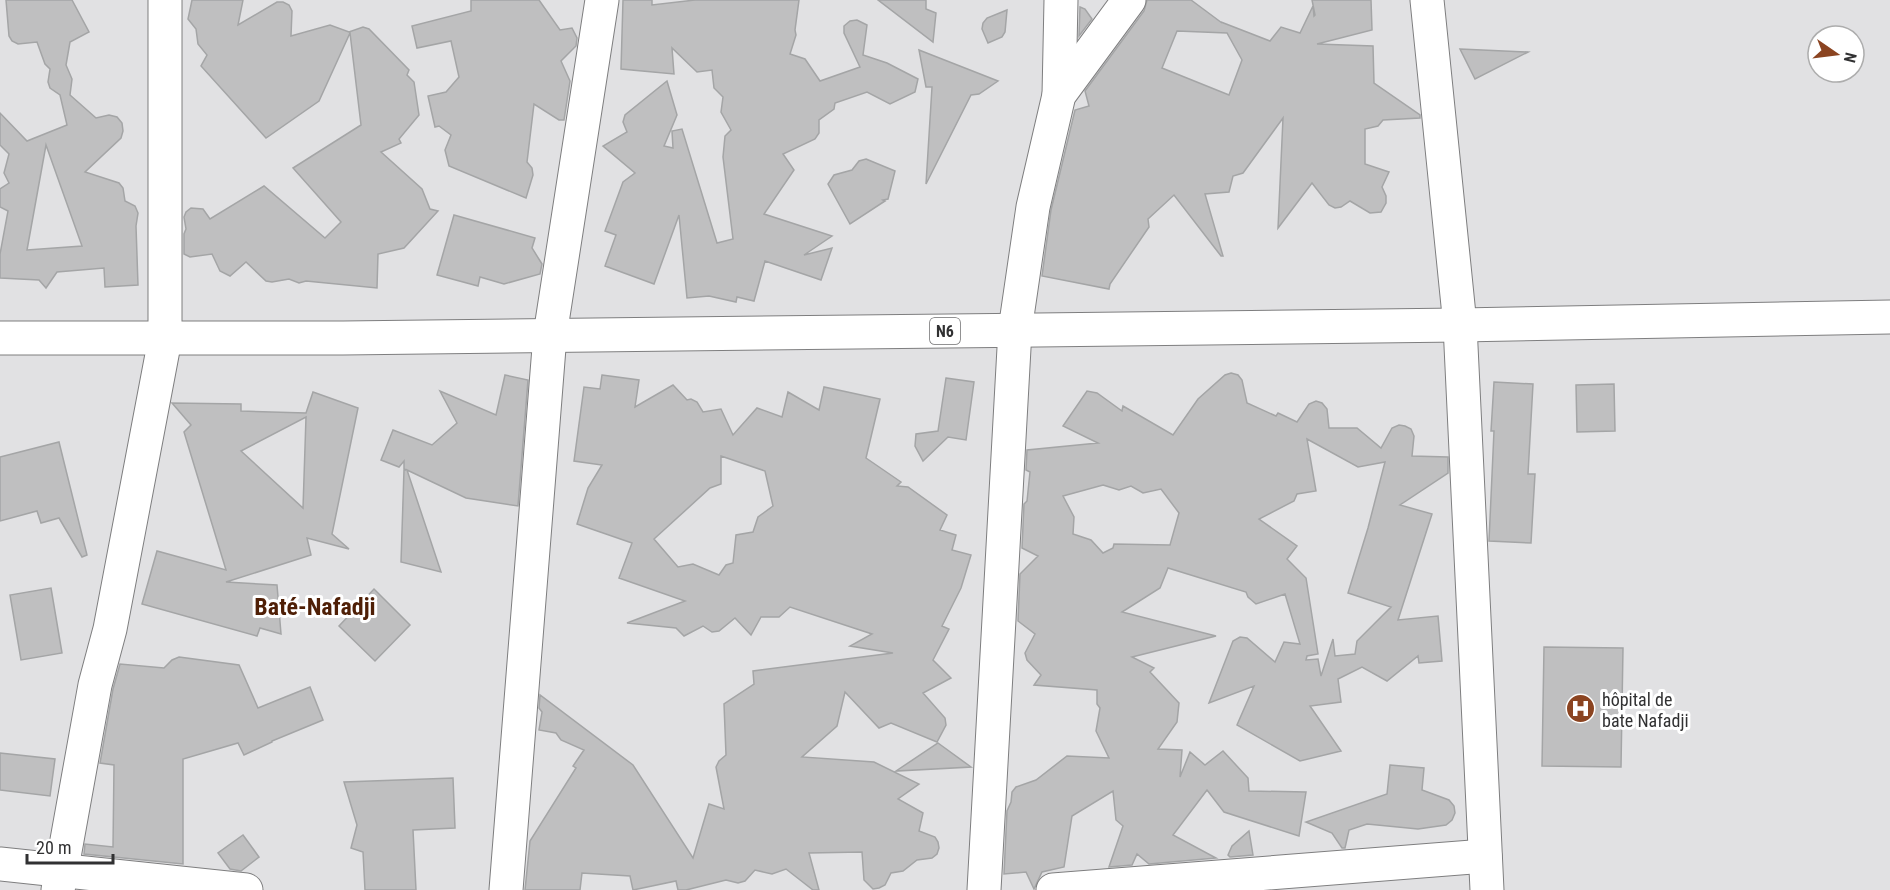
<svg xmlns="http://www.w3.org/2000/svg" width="1890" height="890" viewBox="0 0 1890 890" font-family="'Roboto Condensed',sans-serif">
	<rect width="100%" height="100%" fill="#e1e1e3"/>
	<g fill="#bfbfc0" stroke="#a4a5a6" stroke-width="1.5" fill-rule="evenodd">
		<path d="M6,0H72L89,32L70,42L66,65L72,79L70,95L96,118L109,115L117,117L122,123L123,131L121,138L85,172L119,183L123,188L125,201L135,206L138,213L136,226L138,285L105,287L104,268L57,272L46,288L39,280L0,278V254L8,211L0,207V189L9,183L4,173L9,154L0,145V113L27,141L67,125L60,95L50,88L48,82L50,69L45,64L37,42L18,44L12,41L9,36ZM46,145L82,246L27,250Z"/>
		<polygon points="192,0 243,0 238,25 277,2 283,2 289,5 292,11 291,36 330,25 349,32 363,27 369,29 409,70 407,75 414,82 419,115 399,139 401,143 381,152 422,189 430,209 438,211 404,248 378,254 377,288 306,281 299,283 289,279 272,282 266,281 246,262 230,276 220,271 212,254 190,257 184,254 184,234 186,229 184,217 186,212 191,208 203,209 210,219 264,186 325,238 341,222 293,168 361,125 350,33 319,101 266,138 201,66 207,55 198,44 196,29 188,19"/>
		<polygon points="471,0 539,0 560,30 572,28 577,38 576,46 561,61 570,81 564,120 559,120 534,104 527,162 532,168 533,175 526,198 449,166 445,150 451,135 439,126 435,127 428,96 446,92 459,77 451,41 417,48 412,26 471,11"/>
		<polygon points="623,0 652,0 652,5 695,0 799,0 795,30 796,35 790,54 805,59 820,81 860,67 844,33 844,26 850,21 857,20 867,25 863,55 887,63 918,79 915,92 890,104 867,92 835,103 834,109 819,120 819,133 815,139 783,154 794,170 764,214 832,236 804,255 832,248 821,280 765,261 754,301 737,297 736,302 709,296 687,298 679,215 654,284 605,266 616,235 605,231 623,182 635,173 603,146 627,132 623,122 625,115 667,81 677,115 664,146 673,148 672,131 682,129 717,243 733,239 723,157 725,136 731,130 721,112 723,97 714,88 712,70 697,72 672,48 674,74 621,69"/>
		<polygon points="878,0 926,0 926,9 936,13 933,42"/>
		<path d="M1147,0H1191L1222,23L1221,22L1270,41L1281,27L1300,33L1313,6L1314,16L1315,15L1312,0H1371L1372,30L1317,44L1373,46L1374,83L1420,115V118L1383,120L1378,126L1365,129V164L1389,172L1382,187L1386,196V203L1381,212L1370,213L1350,201L1341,207L1335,208L1329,205L1312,183L1278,228L1283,118L1243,173L1233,176L1229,192L1205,194L1223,256H1221L1174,195L1148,219L1149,227L1110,284L1109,289L1042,276L1051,210L1075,110L1089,106L1085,91L1144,11ZM1177,31L1227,33L1242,60L1229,95L1162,68Z"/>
		<polygon points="1080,7 1085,9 1092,19 1079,36"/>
		<polygon points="1007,10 1005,32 1002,37 988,43 982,29 983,23 987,18"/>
		<polygon points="1460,49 1528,52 1475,79"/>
		<polygon points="919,50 998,81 979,94 971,95 926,184 932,87 926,87"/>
		<polygon points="866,159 895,171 888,199 883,200 885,201 850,224 828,184 834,175 852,170 859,161"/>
		<polygon points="454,215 535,238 532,248 542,264 540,274 504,284 480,277 478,286 437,275"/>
		<path d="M1231,373L1238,375L1242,380L1247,403L1276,416L1278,413L1297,422L1309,404L1316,401L1322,403L1327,409L1329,428H1357L1381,448L1392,428L1399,425L1405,426L1411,429L1414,436L1412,456L1448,457V473L1400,505L1432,514L1398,620L1438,616L1442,661L1419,663L1418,656L1387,681L1362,667L1338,679L1341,702L1310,706L1341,751L1300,761L1237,725L1254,686L1209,703L1233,641L1240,637L1247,638L1275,662L1284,642L1300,644L1285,594L1256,604L1248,597L1246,592L1168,568L1160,588L1122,612L1216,636L1132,657L1154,668L1150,672L1179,703L1177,722L1158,749L1182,750L1180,777L1190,752L1205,765L1223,751L1248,778L1249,791L1306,792L1299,836L1224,812L1207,790L1173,835L1216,858L1149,864L1137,854L1132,865L1109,867L1123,826L1116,820L1113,791L1072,816L1064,867L1042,872L1034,889L1026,872L1004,874L1007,811L1011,802L1012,792L1016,787L1036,780L1067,756L1109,758L1096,731L1100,708L1097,704V690L1034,685L1041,675L1027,660L1025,653L1035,634L1018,621L1020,574L1038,556L1022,548L1024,504L1027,501L1030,472L1026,470L1027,450L1098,443L1063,426L1087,391L1097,393L1122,411L1123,406L1173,435L1198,399L1225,375ZM1307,439L1358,467L1385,462L1368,528L1348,593L1391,607L1357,641L1355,654L1335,656L1333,639L1321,676L1318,659L1306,660L1307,656L1318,654L1306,578L1287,559L1297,546L1259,519L1294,501L1297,494L1316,491ZM1103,485L1119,490L1131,486L1143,493L1161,489L1179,513L1170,545L1114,544L1113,548L1103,553L1091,540L1073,534L1074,517L1063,496Z"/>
		<polygon points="505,375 528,380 518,506 466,498 407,470 441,572 401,562 404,470 406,470 404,469 404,461 399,467 381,460 393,430 432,445 457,423 440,391 496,415"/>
		<path d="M602,375L639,380L635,407L673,385L687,400L691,399L697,402L703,412L721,409L733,435L757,408L782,417L788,392L819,410L824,387L880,399L866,458L901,482L897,486L908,487L947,515L940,530L956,535L952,550L971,555L961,588L942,626L949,629L933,660L951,678L923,693L945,718L946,725L937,742L891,723L879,728L845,692L837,726L802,757L874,762L919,784L898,799L923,813L919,831L935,837L938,842L939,848L937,854L932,858L917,860L903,871L891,873L885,885L879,888L873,889L864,880L862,852L809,853L819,890H813L786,869L772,874L755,870L745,881L738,883L726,880L686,890H678L676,881L633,890L630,876L582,873L580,890H525L530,841L576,768L573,766L584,750L561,740L556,733L539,730L542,712L539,708L540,695L633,765L693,858L709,804L724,809L716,767L719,761L726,755L724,704L754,684L753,671L893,653L850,646L872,634L790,607L779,617H761L751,635L735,618L719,631L712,632L703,626L684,636L676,628L627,623L685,601L619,578L632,543L577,524L588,488L602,465L574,461L584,387L600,389ZM721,456L765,471L773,506L758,517L753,532L736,535L733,563L726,565L719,575L693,564L678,567L654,539L710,488L721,484Z"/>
		<polygon points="946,378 974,382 966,440 948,437 923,461 915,446 916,434 938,431"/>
		<polygon points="1494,382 1533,384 1528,474 1535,474 1531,543 1489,541 1494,431 1491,431"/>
		<polygon points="1614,384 1615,431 1577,432 1576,385"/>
		<path d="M313,392L358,408L332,534L349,549L307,538L311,555L226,582L277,585L281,634L260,628L257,636L142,604L157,551L226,570L184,432L191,425L172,403L241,404V411L306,413ZM306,417L303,508L241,451Z"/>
		<polygon points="59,442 87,555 82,557 59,518 41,523 37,511 0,521 0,457"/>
		<polygon points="51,588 62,653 21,660 10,595"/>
		<polygon points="374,589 410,625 375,661 339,626"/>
		<polygon points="1544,647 1623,648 1621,767 1542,766"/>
		<polygon points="179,657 239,665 258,708 310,687 323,720 272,741 272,742 244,755 238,743 183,759 183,864 84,854 85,844 113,847 114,765 100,763 113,689 120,664 164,668 172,660"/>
		<polygon points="938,743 971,767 896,771"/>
		<polygon points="0,753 55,759 50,796 0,790"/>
		<polygon points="1390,765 1424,768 1422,790 1449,800 1454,806 1455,813 1452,820 1446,825 1418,829 1367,824 1349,830 1345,848 1342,848 1332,833 1306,822 1387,794"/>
		<polygon points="453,778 455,828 413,830 416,890 365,890 363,852 351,848 357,825 344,782"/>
		<polygon points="1249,831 1253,855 1230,857 1228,855 1232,846"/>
		<polygon points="243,835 259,857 241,871 230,869 218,853"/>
	</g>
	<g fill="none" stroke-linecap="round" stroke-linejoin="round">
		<defs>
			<g id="street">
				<polyline points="1059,95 1061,0"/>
				<polyline points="1460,325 1487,890"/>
				<polyline points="0,864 246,890"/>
				<polyline points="58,890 95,685 110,629 165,339 165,0"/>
				<polyline points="506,890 550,335 602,0"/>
				<polyline points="984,890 1015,330 1033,207 1059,95 1129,0"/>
				<polyline points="1053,890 1485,856"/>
			</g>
			<polyline id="secondary" points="1427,0 1460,325"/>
			<polyline id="highway" points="0,338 343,338 1460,325 1890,317"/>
		</defs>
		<use href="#street" stroke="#7e7e7f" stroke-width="35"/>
		<use href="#secondary" stroke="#7e7e7f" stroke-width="35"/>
		<use href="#highway" stroke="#7e7e7f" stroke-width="35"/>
		<use href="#street" stroke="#fff" stroke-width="33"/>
		<use href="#secondary" stroke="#fff" stroke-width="33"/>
		<use href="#highway" stroke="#fff" stroke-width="33"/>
	</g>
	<defs>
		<symbol id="hospital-disc" viewBox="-11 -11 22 22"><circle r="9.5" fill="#8b4421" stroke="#fff"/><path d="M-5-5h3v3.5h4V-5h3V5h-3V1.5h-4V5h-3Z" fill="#fff"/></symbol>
	</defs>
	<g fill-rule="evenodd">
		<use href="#hospital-disc" x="1564" y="692" width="33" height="33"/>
	</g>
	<g text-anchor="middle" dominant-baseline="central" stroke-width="6" stroke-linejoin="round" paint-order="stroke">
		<rect fill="#fff" stroke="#6f6f70" stroke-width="1.5" x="930" y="318" width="30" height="26" rx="4.5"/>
		<g font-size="16" font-weight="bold" fill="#313132">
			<text x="945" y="331">N6</text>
		</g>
		<g font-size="18" fill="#313132" stroke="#fff" text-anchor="start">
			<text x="1602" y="699">hôpital de<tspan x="1602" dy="21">bate Nafadji</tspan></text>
		</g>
		<g font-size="24" font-weight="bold" fill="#4f1f06" stroke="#fff">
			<text x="315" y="607">Baté-Nafadji</text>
		</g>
	</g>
	<g transform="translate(1836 54) rotate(104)"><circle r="28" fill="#ffffff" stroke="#adadad" stroke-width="1.5"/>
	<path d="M0-4.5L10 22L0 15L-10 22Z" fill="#8b4421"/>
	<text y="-9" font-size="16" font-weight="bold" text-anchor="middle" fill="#313132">N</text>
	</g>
	<path d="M27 854v9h86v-9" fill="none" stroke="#313132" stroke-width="3"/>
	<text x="36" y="854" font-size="18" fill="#313132" stroke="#ffffff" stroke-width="4.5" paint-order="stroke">20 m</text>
</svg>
